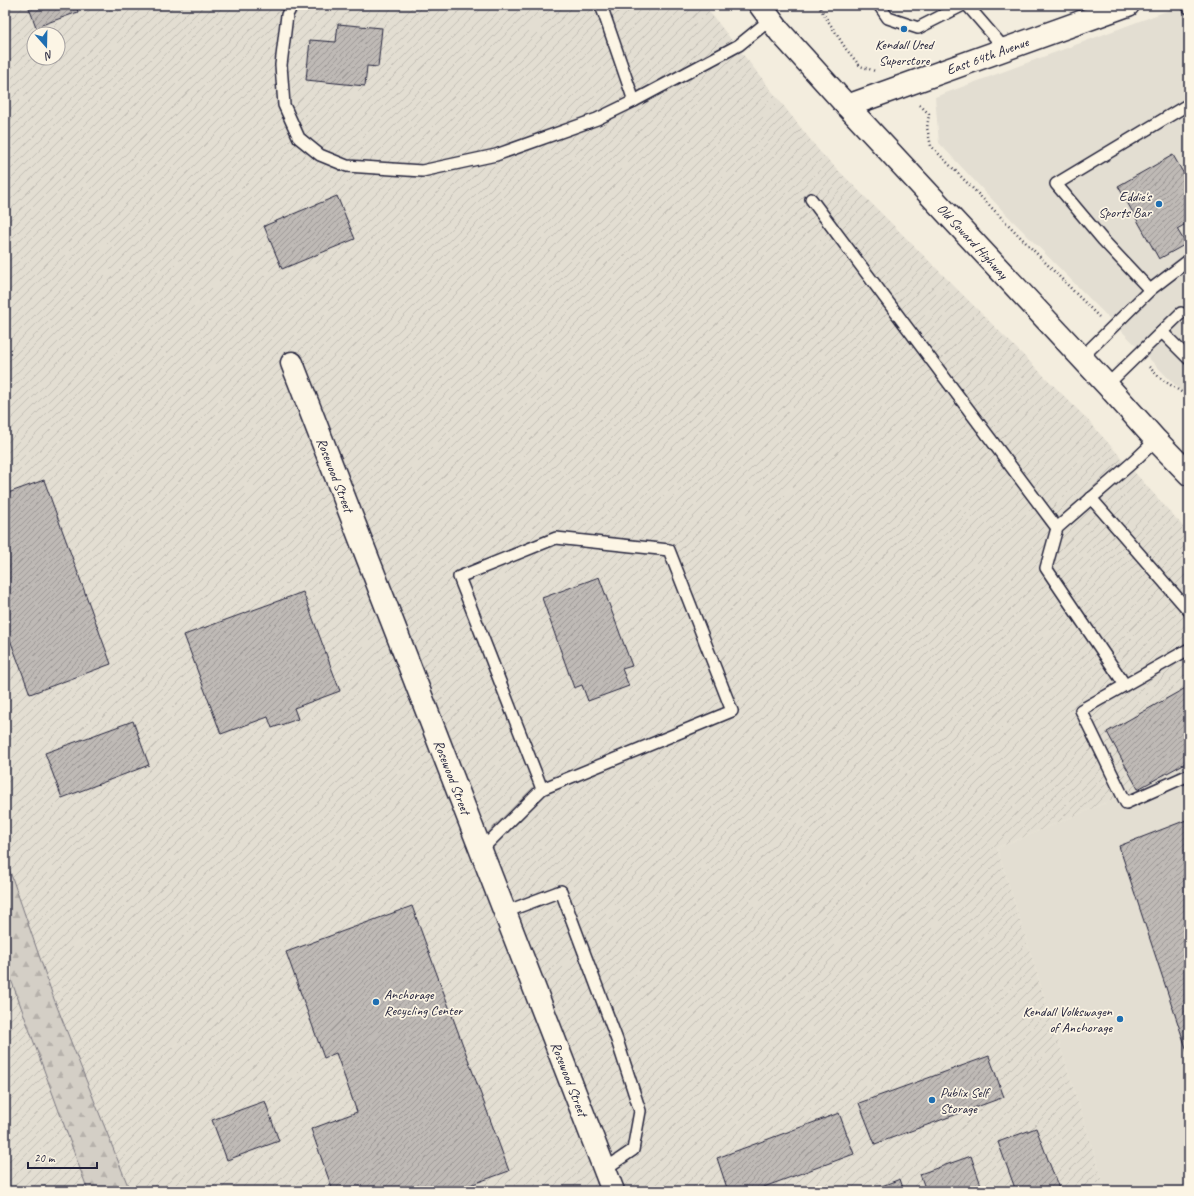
<svg xmlns="http://www.w3.org/2000/svg" width="1194" height="1196" viewBox="0 0 1194 1196" font-family="Caveat,sans-serif">
	<defs>
		<pattern id="industrial-furrows" width="10" height="10" patternUnits="userSpaceOnUse"><rect width="10" height="10" fill="#e3ded2"/><path d="M-1 1l2-2M0 10L10 0M9 11l2-2" fill="none" stroke="#c2beb5"/></pattern>
		<pattern id="forest-firs" width="22" height="20" patternUnits="userSpaceOnUse"><rect width="22" height="20" fill="#d4cfc6"/><path d="M5 1l3.5 6h-7zM16 11l3.5 6h-7z" fill="#b6b1ab"/></pattern>
		<pattern id="building-hatch" width="6" height="6" patternUnits="userSpaceOnUse"><rect width="6" height="6" fill="#bfbab6"/><path d="M-1 1l2-2M0 6l6-6M5 7l2-2" fill="none" stroke="#9b9795"/></pattern>
	</defs>
	<rect width="100%" height="100%" fill="#f3edde"/>
	<filter id="ink" filterUnits="userSpaceOnUse"><feTurbulence type="fractalNoise" baseFrequency=".025" numOctaves="2"/><feDisplacementMap in="SourceGraphic" scale="8" xChannelSelector="R" yChannelSelector="G"/><feConvolveMatrix kernelMatrix="1 2 1 2 8 2 1 2 1" color-interpolation-filters="sRGB"/></filter>
	<g filter="url(#ink)">
		<g fill="#e3ded2">
			<polygon points="1183,5 1189,5 1189,399 1003,211 939,143 935,97"/>
			<polygon points="1189,768 1189,1191 1106,1191 997,848"/>
		</g>
		<path fill="url(#industrial-furrows)" fill-rule="evenodd" d="M5,5H704L820,152L1083,415L1189,533V768L997,848L1106,1191H5ZM34,34H58V58H34Z"/>
		<polygon fill="url(#forest-firs)" stroke="#7b7880" points="5,857 54,999 130,1191 89,1191 87,1188 5,963"/>
		<g fill="url(#building-hatch)" stroke="#22223b">
			<polygon points="28,5 76,5 78,12 36,27"/>
			<polygon points="338,24 382,28 378,67 367,66 365,86 306,80 310,40 336,42"/>
			<polygon points="1173,155 1189,183 1189,222 1177,229 1186,244 1159,259 1118,186"/>
			<polygon points="337,196 355,239 282,269 264,226"/>
			<polygon points="44,480 111,664 30,694 5,626 5,494"/>
			<polygon points="599,577 632,666 622,669 629,686 588,701 582,685 574,688 542,598"/>
			<polygon points="303,592 340,691 294,708 298,719 272,728 268,717 221,734 184,635"/>
			<polygon points="1189,686 1189,761 1138,789 1107,732"/>
			<polygon points="133,721 149,765 62,798 45,753"/>
			<polygon points="1189,819 1189,1057 1119,846"/>
			<polygon points="412,906 509,1171 459,1189 460,1191 333,1191 311,1129 357,1112 336,1053 324,1058 286,952"/>
			<polygon points="989,1056 1004,1097 875,1144 859,1103"/>
			<polygon points="265,1101 279,1141 227,1160 212,1120"/>
			<polygon points="839,1113 854,1154 753,1191 728,1191 717,1158"/>
			<polygon points="1036,1128 1060,1191 1016,1191 998,1142"/>
			<polygon points="971,1156 983,1191 926,1191 920,1174"/>
			<polygon points="900,1179 904,1191 869,1191"/>
		</g>
		<g fill="none" stroke-linecap="round" stroke-linejoin="round">
			<defs>
				<g id="lane">
					<polyline points="292,5 287,15 281,65 284,105 299,138 320,155 347,166 422,171 496,155 597,119 634,101"/>
					<polyline points="601,5 634,101 739,45 771,19"/>
					<polyline points="879,5 888,18 918,28 963,5"/>
					<polyline points="967,5 1005,49"/>
					<polyline points="1188,5 1189,8"/>
					<polyline points="811,199 1057,528"/>
					<polyline points="1150,290 1103,240 1056,184 1189,104"/>
					<polyline points="1162,332 1189,359"/>
					<polyline points="1081,358 1150,290 1189,260"/>
					<polyline points="1107,385 1181,313"/>
					<polyline points="1091,498 1189,611"/>
					<polyline points="1189,649 1081,710 1126,803 1189,775"/>
					<polyline points="1125,685 1046,568 1057,528 1133,462 1156,440"/>
					<polyline points="481,850 542,789 732,711 669,550 556,538 459,577 542,789"/>
					<polyline points="505,912 561,891 617,1040 640,1111 633,1150 605,1169"/>
				</g>
				<g id="street">
					<path id="s1" d="M847,106L1128,5"/>
					<path id="s2" d="M292,363L613,1191"/>
				</g>
				<g id="secondary">
					<path id="s3" d="M760,5L780,32L847,106L1107,385L1156,440L1189,474"/>
				</g>
			</defs>
			<use href="#lane" stroke="#22223b" stroke-width="14"/>
			<use href="#street" stroke="#22223b" stroke-width="25"/>
			<use href="#secondary" stroke="#22223b" stroke-width="25"/>
			<g stroke="#22223b" stroke-width="2.5" stroke-dasharray="1 3" stroke-linecap="butt">
				<polyline points="818,5 846,49 860,66 875,71"/>
				<polyline points="920,105 929,114 927,128 931,146 1099,317"/>
				<polyline points="1149,367 1160,378 1189,397"/>
			</g>
			<use href="#lane" stroke="#fcf5e5" stroke-width="11"/>
			<use href="#street" stroke="#fcf5e5" stroke-width="22"/>
			<use href="#secondary" stroke="#fcf5e5" stroke-width="22"/>
		</g>
	</g>
	<g fill="#1f6fb2" stroke="#fcf5e5" stroke-width="1.5">
		<circle cx="904" cy="29" r="4"/>
		<circle cx="1159" cy="204" r="4"/>
		<circle cx="376" cy="1002" r="4"/>
		<circle cx="1120" cy="1019" r="4"/>
		<circle cx="932" cy="1100" r="4"/>
	</g>
	<g text-anchor="middle" dominant-baseline="central" stroke-width="3.5" stroke-linejoin="round" paint-order="stroke">
		<g font-size="14" fill="#22223b" stroke="#fcf5e5" text-anchor="end">
			<text x="904" y="44" text-anchor="middle">Kendall Used<tspan x="904" dy="16">Superstore</tspan></text>
			<text x="1151" y="196">Eddie's<tspan x="1151" dy="16">Sports Bar</tspan></text>
			<text x="384" y="994" text-anchor="start">Anchorage<tspan x="384" dy="16">Recycling Center</tspan></text>
			<text x="1112" y="1011">Kendall Volkswagen<tspan x="1112" dy="16">of Anchorage</tspan></text>
			<text x="940" y="1092" text-anchor="start">Publix Self<tspan x="940" dy="16">Storage</tspan></text>
		</g>
		<g font-size="14" fill="#22223b" stroke="#fcf5e5">
			<text stroke="none"><textPath href="#s1" startOffset="149">East 64th Avenue</textPath></text>
			<text stroke="none"><textPath href="#s3" startOffset="318">Old Seward Highway</textPath></text>
			<text stroke="none"><textPath href="#s2" startOffset="120">Rosewood Street</textPath></text>
			<text stroke="none"><textPath href="#s2" startOffset="444">Rosewood Street</textPath></text>
			<text stroke="none"><textPath href="#s2" startOffset="768">Rosewood Street</textPath></text>
		</g>
	</g>
	<rect width="1194" height="1196" fill="none" stroke="#fcf5e5" stroke-width="20"/>
	<rect x="10" y="10" width="1174" height="1176" fill="none" stroke="#22223b" stroke-width="1.5" filter="url(#ink)"/>
	<g transform="translate(46 46) rotate(160)"><circle r="19" fill="#fcf5e5" stroke="#a5a1a1"/>
	<path d="M0-3L7 15L0 10L-7 15Z" fill="#1f6fb2"/>
	<text y="-6" font-size="11" font-weight="bold" text-anchor="middle" fill="#22223b">N</text>
	</g>
	<path d="M28 1162v6h69v-6" fill="none" stroke="#22223b" stroke-width="2"/>
	<text x="34" y="1162" font-size="12" fill="#22223b" stroke="#fcf5e5" stroke-width="3" paint-order="stroke">20 m</text>
</svg>
